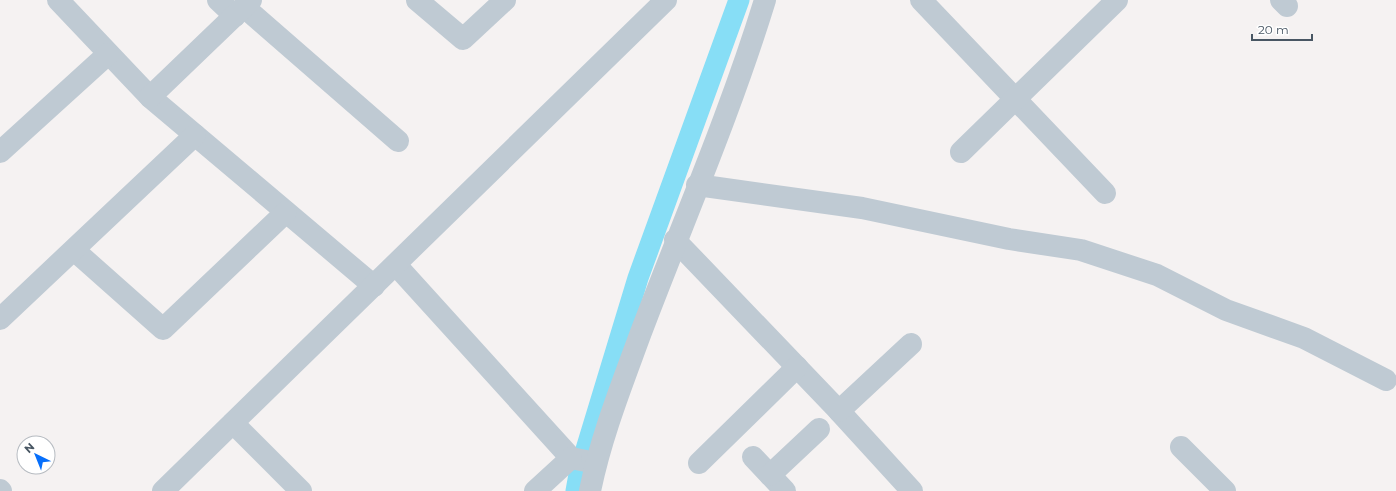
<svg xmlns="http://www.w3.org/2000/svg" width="1396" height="491" viewBox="0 0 1396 491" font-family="Montserrat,sans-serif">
	<rect width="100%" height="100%" fill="#f5f2f2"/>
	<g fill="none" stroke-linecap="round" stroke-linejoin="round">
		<polyline stroke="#87def6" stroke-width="21" points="576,491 580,469 638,278 739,0"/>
		<g stroke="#bfcad3" stroke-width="22">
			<polyline points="58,0 150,97 374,286"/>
			<polyline points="218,0 235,16"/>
			<polyline points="417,0 463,39 505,0"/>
			<polyline points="921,0 1105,193"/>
			<polyline points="1281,0 1287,6"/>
			<polyline points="244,7 398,141"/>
			<polyline points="150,97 251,0"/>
			<polyline points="0,152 108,54"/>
			<polyline points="961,152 1117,0"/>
			<polyline points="697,185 862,208 1009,239 1081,250 1157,275 1226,310 1304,338 1386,380"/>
			<polyline points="675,240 839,411 912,491"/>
			<polyline points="74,250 163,329 286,212"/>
			<polyline points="396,265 571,458 596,463"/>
			<polyline points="0,319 195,135"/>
			<polyline points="839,411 911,344"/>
			<polyline points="233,423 301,491"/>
			<polyline points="1181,447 1225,491"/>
			<polyline points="753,457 785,491"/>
			<polyline points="699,463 797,367"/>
			<polyline points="770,475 819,429"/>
			<polyline points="0,490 1,491"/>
			<polyline points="163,491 666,0"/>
			<polyline points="535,491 571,458"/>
			<path d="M590,491C601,437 621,387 640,335C682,224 730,114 765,0"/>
		</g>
	</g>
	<g transform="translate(36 455) rotate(317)"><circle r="19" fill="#ffffff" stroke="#b6bbc1"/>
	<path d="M0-3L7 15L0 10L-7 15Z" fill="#076ffb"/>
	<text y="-6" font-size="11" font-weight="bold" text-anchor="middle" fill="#485663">N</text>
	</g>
	<path d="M1252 34v6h60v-6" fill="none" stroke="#485663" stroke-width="2"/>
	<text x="1258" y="34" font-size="12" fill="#485663" stroke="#ffffff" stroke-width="3" paint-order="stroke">20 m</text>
</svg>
